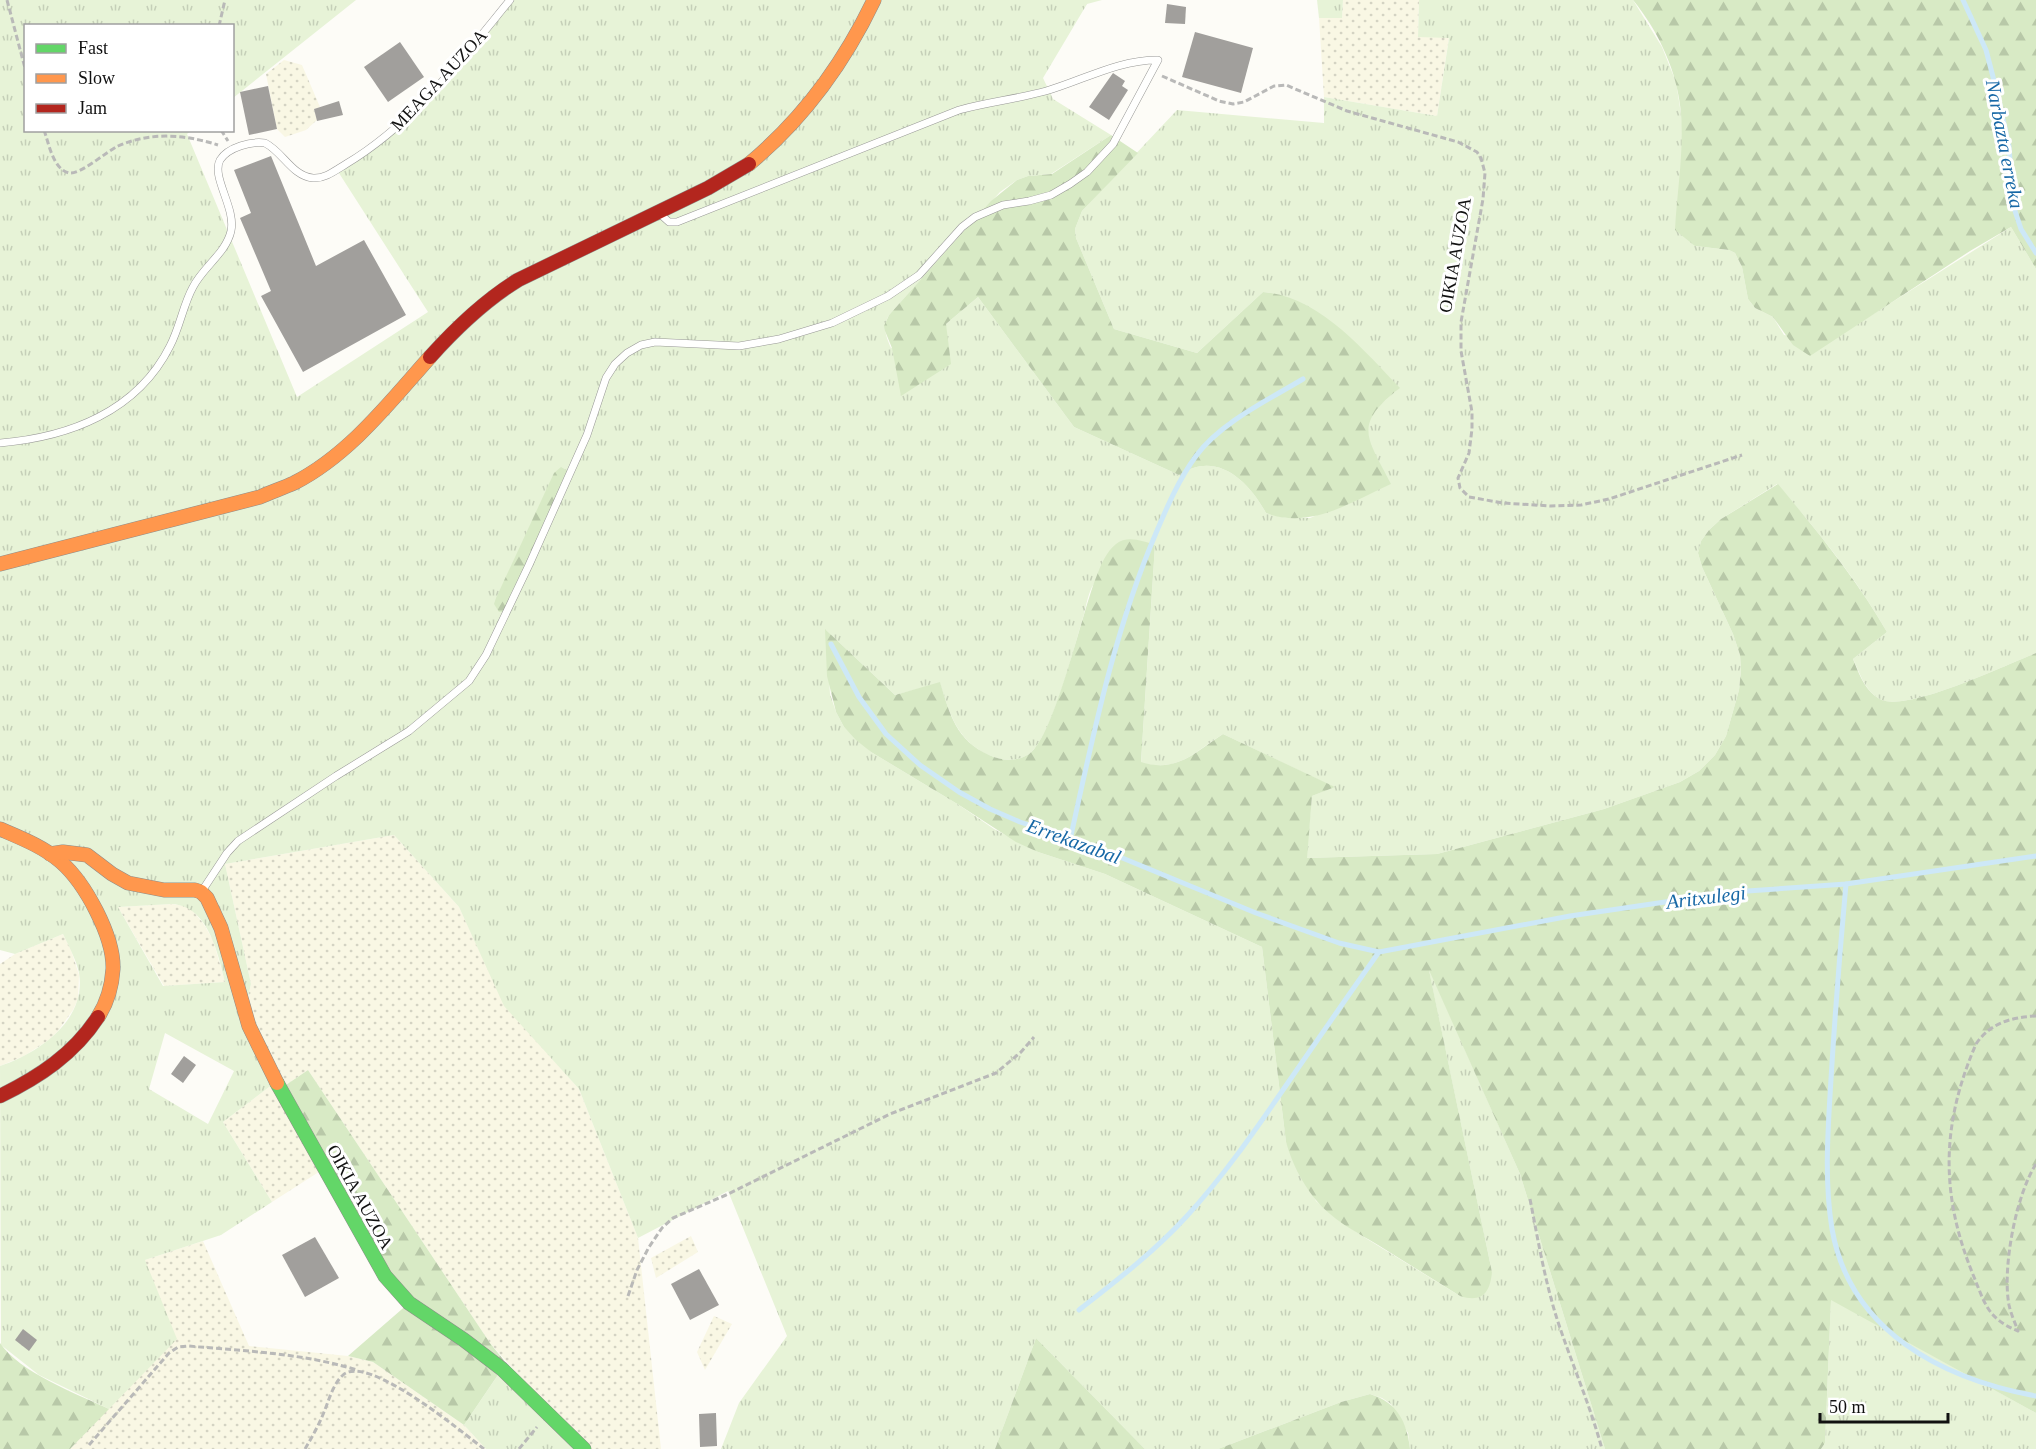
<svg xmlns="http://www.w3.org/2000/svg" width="2036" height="1449" viewBox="0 0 2036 1449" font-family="Georgia,serif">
	<defs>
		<pattern id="farmland-dots" width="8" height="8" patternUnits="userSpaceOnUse" patternTransform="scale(1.5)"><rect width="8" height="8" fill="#f9f7e4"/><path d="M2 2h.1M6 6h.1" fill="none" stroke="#d4d3c3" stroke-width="1.8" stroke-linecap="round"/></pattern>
		<pattern id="grass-tufts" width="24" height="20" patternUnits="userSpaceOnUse" patternTransform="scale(1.5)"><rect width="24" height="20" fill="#e7f3d7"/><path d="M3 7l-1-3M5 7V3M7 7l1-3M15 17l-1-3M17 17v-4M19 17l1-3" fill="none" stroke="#c5cfb8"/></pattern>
		<pattern id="forest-firs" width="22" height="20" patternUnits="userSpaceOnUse" patternTransform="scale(1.5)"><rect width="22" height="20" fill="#d8eac5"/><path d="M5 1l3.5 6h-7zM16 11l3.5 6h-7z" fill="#b8c8a8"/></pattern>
	</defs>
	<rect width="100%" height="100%" fill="#fdfcf7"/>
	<g fill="url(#farmland-dots)">
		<polygon points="1343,0 1419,0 1418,36 1449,37 1437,116 1324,97 1319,18 1342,17"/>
		<polygon points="284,60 302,65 320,107 314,109 317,120 306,130 285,137 277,129 266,74"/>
		<polygon points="394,835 459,907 505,1006 579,1089 638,1238 661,1449 584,1449 490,1343 308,1070 280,1089 325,1168 272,1202 223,1122 277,1081 244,1014 251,984 225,864"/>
		<polygon points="172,904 184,906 192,910 203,923 213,940 225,982 164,986 118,907"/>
		<polygon points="63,934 71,950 79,975 78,999 73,1010 58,1031 49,1040 24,1056 0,1066 0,964 15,954"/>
		<polygon points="691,1236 698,1252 656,1278 651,1258"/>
		<polygon points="203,1241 249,1346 348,1356 373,1362 464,1425 486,1449 70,1449 117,1399 145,1260"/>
		<polygon points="714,1316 732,1324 705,1370 697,1352"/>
	</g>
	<g fill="url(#grass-tufts)" fill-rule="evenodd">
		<path d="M0,0H356L233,98L232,26H26V130L191,131L187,134L297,397L428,312L337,170L419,106L510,0H1102L1087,4L1043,78L1053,99L1111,135L1051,174L1028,176L1017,180L1000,192L889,315C882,327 886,336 891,348L946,324L978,297L1074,427L1179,475C1216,450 1248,480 1266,513L1286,518H1310L1390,484C1381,466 1361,439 1370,418C1376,406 1390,397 1399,388C1367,354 1312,296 1263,292L1197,353L1114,329L1076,238L1075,229L1082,211L1177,110L1324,123V97L1437,116L1449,38L1418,37L1419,0H1633L1662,47L1676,82L1681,114L1695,246L1729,250L1735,253L1742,267L1748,299L1755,308L1773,317L1784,335L1829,342L2011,227L2036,269V653C2006,665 1910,711 1882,700C1866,693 1860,674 1853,659L1887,632C1856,578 1817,530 1777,484L1721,519L1709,530L1701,541L1698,553L1702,567L1733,634L1740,655L1741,670L1739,690L1726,736L1715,755L1699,771L1680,782L1604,809L1437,854L1306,858L1312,796L1334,787L1223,734C1193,753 1179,772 1141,763L1155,545L1135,540C1124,552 1099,575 1092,587C1088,595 1086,606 1084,614C1075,643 1052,738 1029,754C1019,761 1005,761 994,757C958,744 950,715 940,683L895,695L826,630L830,694L836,712L844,727L871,752L959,805L994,829L1038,852L1105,874L1262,947L1286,1142L1316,1201L1332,1215L1359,1234L1460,1296L1492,1272L1428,966L1520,1174L1605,1449H1410L1408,1433L1391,1404L1382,1398L1370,1394L1341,1402L1218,1449H1145L1036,1338L995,1449H721L739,1403L787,1336L728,1191L638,1238L579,1089L504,1006L459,907L394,835L225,864L251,984L244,1014L277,1081L223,1122L272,1202L221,1235L145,1260L177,1339L109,1409L39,1375L1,1345L0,1066C39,1053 87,1020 79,973C76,959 69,947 63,934L15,954L0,950ZM172,904C208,906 218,953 225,982L163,986L118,907ZM165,1033L234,1071L208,1124L149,1089Z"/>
		<polygon points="1317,0 1343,0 1342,18 1319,18"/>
		<polygon points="1831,1299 2036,1413 2036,1449 1821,1449 1825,1443"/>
		<polygon points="502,1369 584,1449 486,1449 464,1425"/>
	</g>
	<g fill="url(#forest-firs)">
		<path d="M1633,0H2036V269L2011,227L1970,251L1810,356L1793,345L1773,317L1755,308L1748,299L1742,267L1735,253L1729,250L1695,246L1675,230C1677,192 1684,152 1681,114C1678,73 1659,32 1633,0Z"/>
		<path d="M1111,135L1138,153L1082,211L1075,229L1076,238L1114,329L1197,353L1263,292C1320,297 1363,350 1400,388C1352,425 1367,437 1391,484C1351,502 1310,530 1266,513C1248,480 1216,450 1179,475L1074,427L978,297L946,324L951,364L901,396L892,348L885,331L884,326L889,315L991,201L1017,180L1028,176L1052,174Z"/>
		<polygon points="561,467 571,473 503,612 499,612 494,604 496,598 554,473"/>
		<path d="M1778,484C1817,531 1856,578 1887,632L1853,659C1859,674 1866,693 1882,700C1910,711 2006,665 2036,653V1413L1831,1300L1825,1443L1821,1449H1605L1520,1174L1429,970L1492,1272C1490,1293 1482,1303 1460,1296C1433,1279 1405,1262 1378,1245C1356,1232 1331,1219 1315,1199C1301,1181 1292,1163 1286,1142L1262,947L1105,874L1038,852L1016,842L959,805L871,752L856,740L844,727L836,712L827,676L825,629L895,695L940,682C950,715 956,740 989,755C1002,761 1017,762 1029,754C1055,736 1082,611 1097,575C1101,565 1106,552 1116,544C1127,535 1143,541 1155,545L1141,762C1177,773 1194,753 1223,734L1335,787L1312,796L1307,858L1437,854L1604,809L1680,782L1699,771L1715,755L1726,736L1739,690L1741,670L1740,655L1733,634L1702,567L1698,553L1701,541L1709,530L1721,519Z"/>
		<polygon points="308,1070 490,1343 506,1363 464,1425 373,1362 348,1356 409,1303 280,1089"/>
		<polygon points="1036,1338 1145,1449 995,1449"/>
		<path d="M0,1343C19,1372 77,1394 109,1409L70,1449H0Z"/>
		<path d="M1370,1394C1397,1402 1407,1422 1410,1449H1218L1341,1402Z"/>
	</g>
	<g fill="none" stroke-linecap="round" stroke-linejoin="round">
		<g stroke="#cde8f7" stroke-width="5">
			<polyline points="1963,0 1986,50 1998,96 2009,146 2013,205 2021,229 2036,253"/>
			<polyline points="831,644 859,697 886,734 920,765 959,792 990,809 1020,822 1098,848 1256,913 1339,943 1379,952 1570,916 1733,892 1846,884 2036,856"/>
			<path d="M1070,840C1093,736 1114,631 1156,533C1167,507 1179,479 1196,456C1220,423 1268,400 1303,379"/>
			<path d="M1846,884C1840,949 1835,1014 1831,1079C1828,1129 1824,1179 1832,1229C1850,1332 1943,1379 2036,1396"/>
			<path d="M1079,1310C1116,1281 1154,1252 1186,1217C1223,1177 1254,1132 1285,1087C1316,1042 1347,997 1379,952"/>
		</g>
	</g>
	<g fill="#a19f9c">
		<polygon points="1167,4 1186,7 1185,24 1165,23"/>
		<polygon points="1195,32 1253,48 1241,93 1182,77"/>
		<polygon points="400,42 424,77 388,102 364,67"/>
		<polygon points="1113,73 1125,81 1122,86 1128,90 1109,120 1089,107"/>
		<polygon points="268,86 277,129 249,135 240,92"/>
		<polygon points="339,101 343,115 317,121 314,109"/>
		<polygon points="271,156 316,266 364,240 406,315 303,372 261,296 271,291 240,218 251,213 234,170"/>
		<polygon points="184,1056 196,1065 183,1083 171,1074"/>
		<polygon points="315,1237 339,1278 305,1297 282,1255"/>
		<polygon points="699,1269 719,1305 690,1320 671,1284"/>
		<polygon points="23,1329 37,1340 29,1351 15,1340"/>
		<polygon points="716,1413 717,1446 700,1447 699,1414"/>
	</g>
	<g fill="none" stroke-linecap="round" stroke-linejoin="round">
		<defs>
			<g id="lane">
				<path d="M0,443C69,437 137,412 170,346C180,327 183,305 193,287C203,267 226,253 231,231C236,208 211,177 220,160C228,147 252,141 265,143C283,152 292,176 313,178C325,179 336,170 346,164C413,124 461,60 510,0"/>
				<path d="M202,891L227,853L238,841L336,776L409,731L469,681L486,655L529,565L587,435L606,378L615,364L627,353L641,345L655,342L739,346L779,339L832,323L888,296L919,275L962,227L975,217L1003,205L1029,201L1051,195L1070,184L1087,172L1113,144L1158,60C1117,60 1084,80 1046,91C1017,99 988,102 959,110L677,222H669L659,213"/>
			</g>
			<polyline id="fast" points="277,1083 385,1276 409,1303 464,1340 502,1369 584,1449"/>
			<g id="slow">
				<path d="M749,164C803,119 844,63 874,0"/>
				<path d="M0,564L260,497C271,492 283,488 294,483C349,455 390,402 430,357"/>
				<path d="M0,829C21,838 44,847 61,862C85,883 114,936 113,969C112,985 107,1003 98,1017"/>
				<polyline points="50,854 63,852 87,855 112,874 128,883 164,890 195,890 201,892 207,898 221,928 249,1026 277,1083"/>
			</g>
			<g id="jam">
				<path d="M430,357C456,328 484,301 518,280L708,188L749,164"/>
				<path d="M0,1096C39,1077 74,1054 98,1017"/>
			</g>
		</defs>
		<use href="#lane" stroke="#979795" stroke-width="8"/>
		<use href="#fast" stroke="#8e8d8b" stroke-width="15"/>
		<use href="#slow" stroke="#8e8d8b" stroke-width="15"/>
		<use href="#jam" stroke="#8e8d8b" stroke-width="15"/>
		<g stroke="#b9b9b8" stroke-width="3" stroke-dasharray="6 3" stroke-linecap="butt">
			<polyline points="7,0 26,72"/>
			<polyline points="219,26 225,0"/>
			<polyline points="1162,76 1219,101 1233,104 1244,102 1274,86 1286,85 1347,111 1458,142 1477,152 1481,158 1485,173 1483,199 1461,322 1461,351 1472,412 1472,429 1469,453 1458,478 1460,488 1469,497 1503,503 1551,506 1581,505 1609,499 1742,455"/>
			<path d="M44,130C49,144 53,169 69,173C80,175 106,152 118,146C150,132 184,134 218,145"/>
			<polyline points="221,130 228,141"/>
			<path d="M2036,1016C2012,1017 1990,1023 1976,1044C1941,1125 1940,1195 1974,1277C1985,1304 1988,1319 2018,1331C2015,1323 2011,1314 2009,1305C2002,1268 2016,1195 2036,1164"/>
			<path d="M1530,1199C1538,1240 1545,1282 1558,1322C1572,1364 1590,1405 1602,1449"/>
			<polyline points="628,1296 637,1270 649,1247 662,1228 673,1218 726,1195 890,1114 996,1073 1021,1052 1034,1037"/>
			<path d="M89,1445L169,1353L178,1347L188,1346C244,1351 302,1353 357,1370"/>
			<path d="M305,1449C312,1437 319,1425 324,1412C329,1400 333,1384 343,1375C367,1353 462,1432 484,1449"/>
			<polyline points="519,1449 537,1427"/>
		</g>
		<use href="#lane" stroke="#fffffe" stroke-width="7"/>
		<use href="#fast" stroke="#63d668" stroke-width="14"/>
		<use href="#slow" stroke="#ff974d" stroke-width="14"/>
		<use href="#jam" stroke="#b3261e" stroke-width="14"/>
	</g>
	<g text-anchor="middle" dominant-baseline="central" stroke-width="6" stroke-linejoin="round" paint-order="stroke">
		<g font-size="18" fill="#111" stroke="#fff">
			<text transform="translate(439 80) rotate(-47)">MEAGA AUZOA</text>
			<text transform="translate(1455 255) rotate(-80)">OIKIA AUZOA</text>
			<text transform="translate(360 1197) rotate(61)">OIKIA AUZOA</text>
		</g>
		<g font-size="20" font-style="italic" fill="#1768a6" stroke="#fff">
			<text transform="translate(2005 144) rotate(79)">Narbazta erreka</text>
			<text transform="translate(1074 841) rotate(20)">Errekazabal</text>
			<text transform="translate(1706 897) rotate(-7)">Aritxulegi</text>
		</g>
	</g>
	<rect x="24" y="24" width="210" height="108" fill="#ffffff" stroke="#a0a0a0" stroke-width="1.5"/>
	<rect x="36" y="44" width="30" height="9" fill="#63d668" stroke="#a0a0a0" stroke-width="1.5"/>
	<text x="78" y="54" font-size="18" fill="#111111">Fast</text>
	<rect x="36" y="74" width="30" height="9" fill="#ff974d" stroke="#a0a0a0" stroke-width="1.5"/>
	<text x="78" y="84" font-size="18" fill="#111111">Slow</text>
	<rect x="36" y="104" width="30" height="9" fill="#b3261e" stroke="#a0a0a0" stroke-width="1.5"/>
	<text x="78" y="114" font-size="18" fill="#111111">Jam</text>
	<path d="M1820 1413v9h128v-9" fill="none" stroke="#111111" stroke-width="3"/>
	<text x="1829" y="1413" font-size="18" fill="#111111" stroke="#ffffff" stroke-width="4.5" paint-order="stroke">50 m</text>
</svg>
